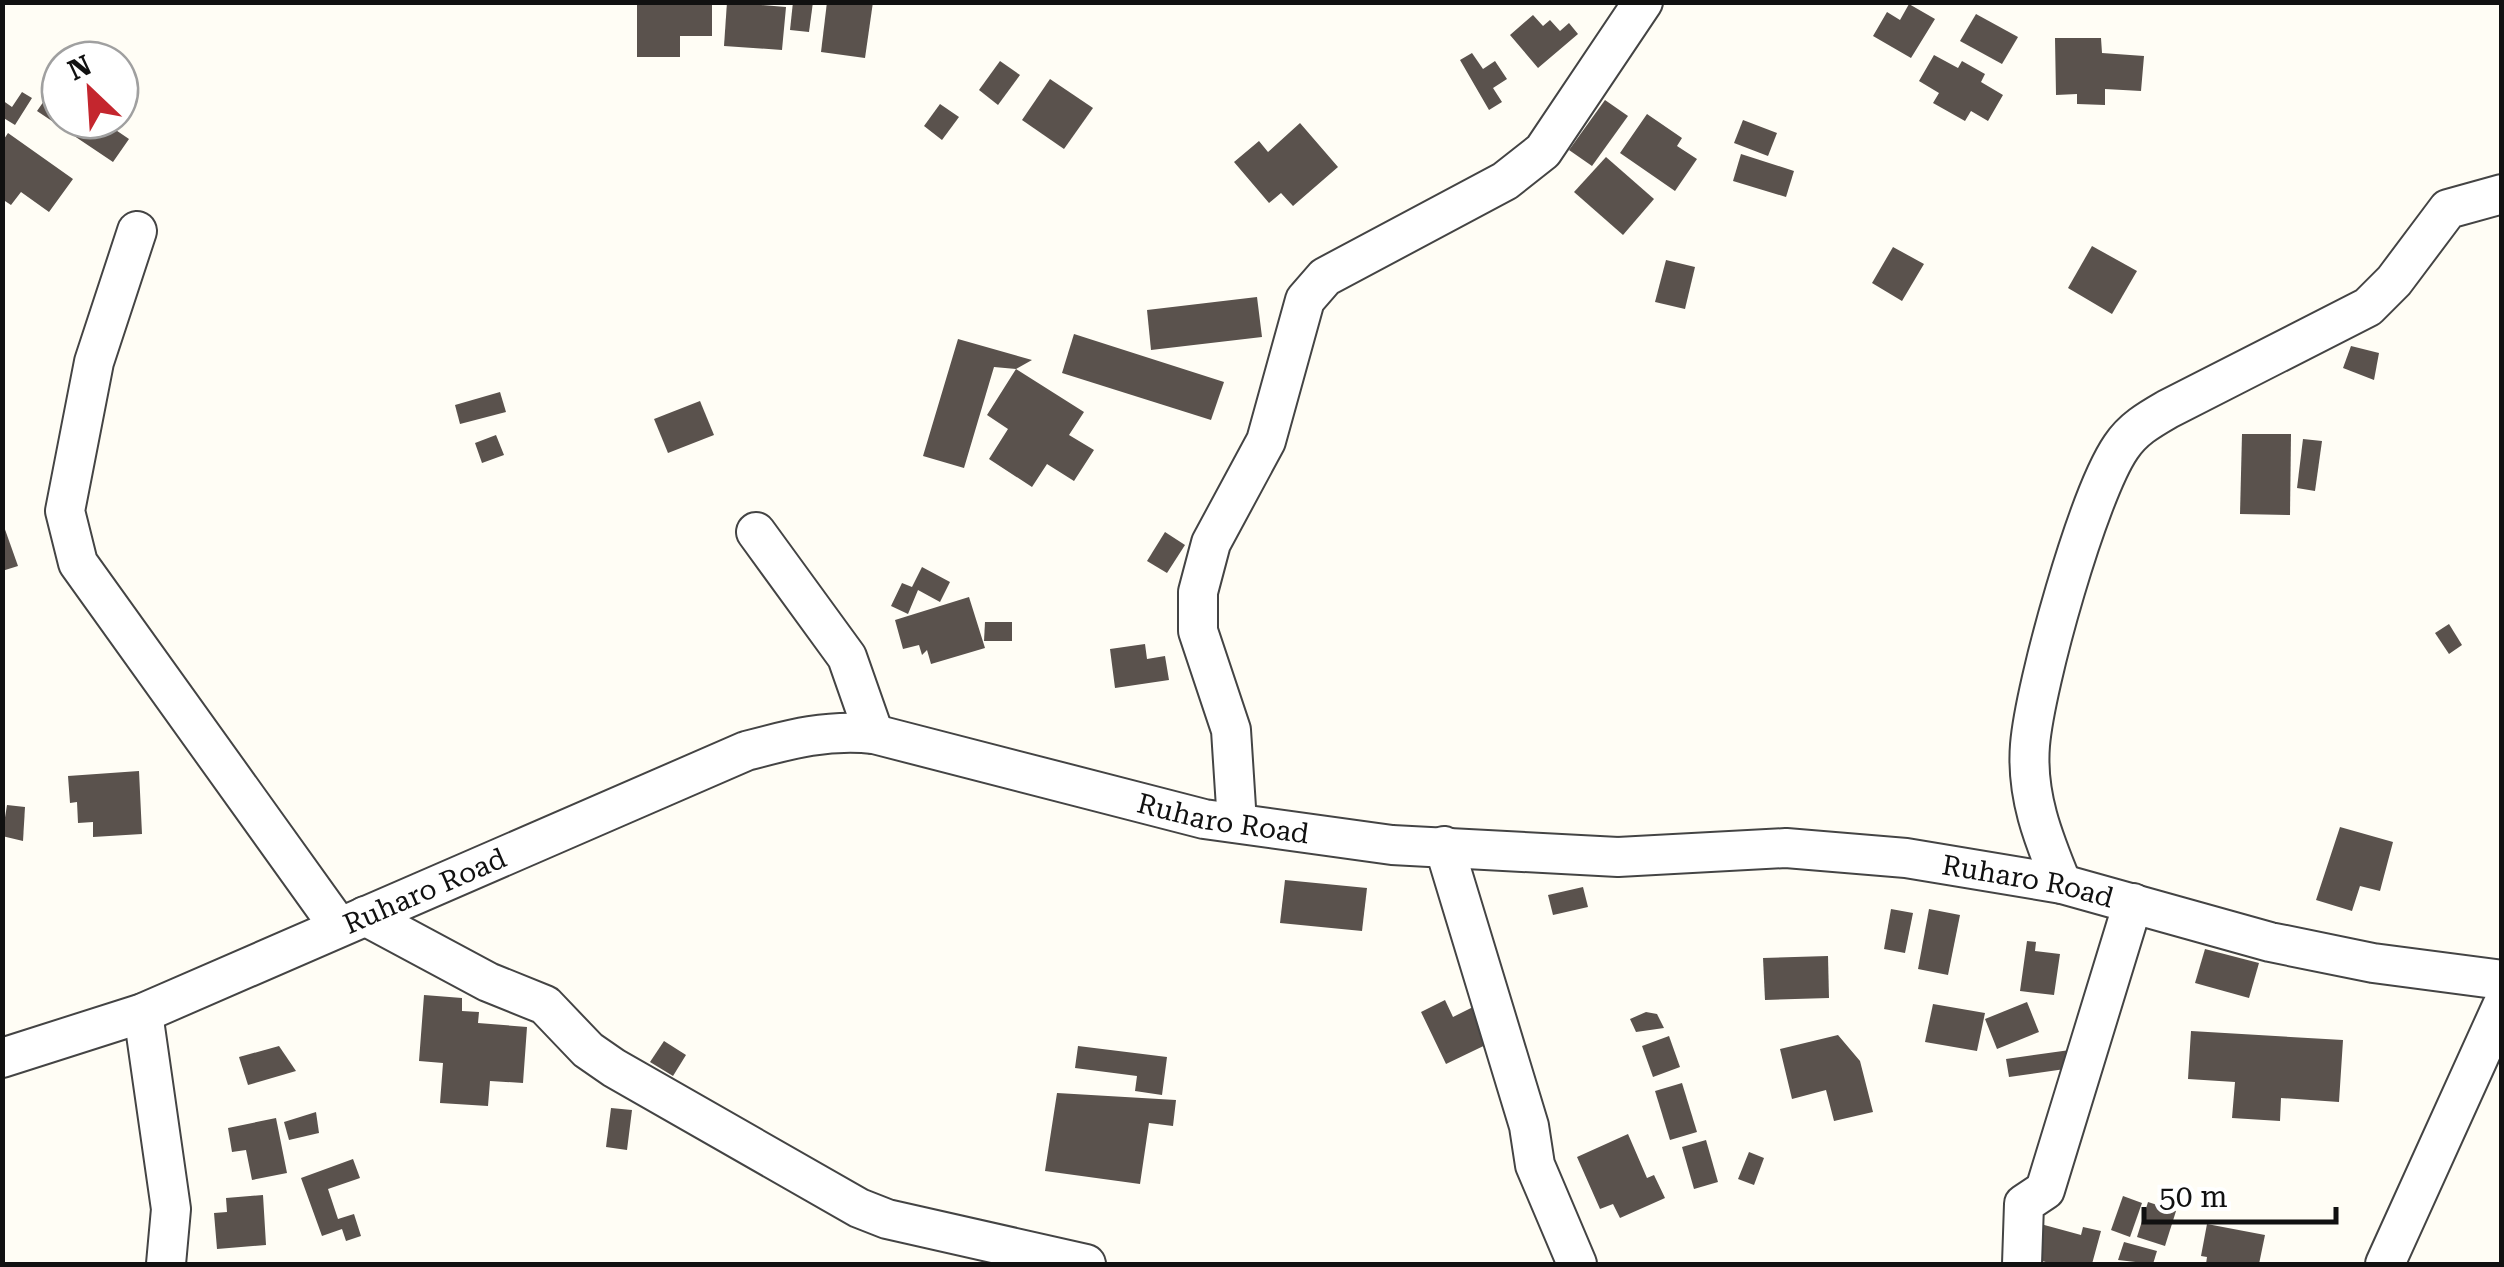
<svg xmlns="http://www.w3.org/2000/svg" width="2504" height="1267" viewBox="0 0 2504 1267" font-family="'Roboto Serif',serif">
	<rect width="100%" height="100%" fill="#fffdf5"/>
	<g fill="#5a524d">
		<polygon points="637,2 712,2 712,36 680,36 680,57 637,57"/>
		<polygon points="727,2 786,7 782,50 724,46"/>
		<polygon points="793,2 813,2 809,32 790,30"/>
		<polygon points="827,2 873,2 865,58 821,52"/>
		<polygon points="1909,4 1935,19 1911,58 1873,36 1887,12 1900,20"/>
		<polygon points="1976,14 2018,37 2002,64 1960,41"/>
		<polygon points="1533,15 1543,26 1550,20 1560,31 1569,23 1578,34 1538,68 1510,35"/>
		<polygon points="2055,38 2101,38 2102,53 2144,56 2141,91 2105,89 2105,105 2077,104 2077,94 2056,95"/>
		<polygon points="1472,53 1483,69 1495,61 1507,79 1493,88 1502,102 1489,110 1460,60"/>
		<polygon points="1934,55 1958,68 1962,61 1985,74 1981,82 2003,95 1988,121 1971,111 1965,121 1933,103 1939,93 1919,81"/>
		<polygon points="1000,61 1020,75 998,105 979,90"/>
		<polygon points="1050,79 1093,108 1064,149 1022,120"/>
		<polygon points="53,88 60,93 60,120 101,120 129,139 113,162 37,111"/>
		<polygon points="22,92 32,98 15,125 2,117 2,100 12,107"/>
		<polygon points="1605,100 1628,116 1592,166 1569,150"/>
		<polygon points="940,104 959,117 942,140 924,126"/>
		<polygon points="1647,114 1682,138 1677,146 1697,159 1675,191 1620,153"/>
		<polygon points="1743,120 1777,133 1768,156 1734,143"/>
		<polygon points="1300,123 1338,167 1293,206 1281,193 1269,203 1234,162 1259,141 1268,152"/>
		<polygon points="8,133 73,179 49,212 21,192 11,205 2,199 2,142"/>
		<polygon points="1741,154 1794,171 1786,197 1733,181"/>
		<polygon points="1606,157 1654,199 1623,235 1574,192"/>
		<polygon points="2092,246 2137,271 2112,314 2068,288"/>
		<polygon points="1893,247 1924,264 1902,301 1872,283"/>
		<polygon points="1666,260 1695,267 1685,309 1655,302"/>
		<polygon points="1257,297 1262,337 1151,350 1147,310"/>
		<polygon points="1074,334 1224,382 1211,420 1062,373"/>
		<polygon points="958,339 1032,360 1016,369 1084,412 1069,435 1094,450 1074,481 1047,464 1032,487 989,459 1008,429 987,415 1016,369 994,367 964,468 923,456"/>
		<polygon points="2351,346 2379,353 2374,380 2343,368"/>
		<polygon points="500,392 506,412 460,424 455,405"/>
		<polygon points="700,401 714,435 668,453 654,419"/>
		<polygon points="2242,434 2291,434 2290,515 2240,514"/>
		<polygon points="496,435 504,455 482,463 475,443"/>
		<polygon points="2303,439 2322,441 2315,491 2297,488"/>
		<polygon points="2,521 18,566 2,571"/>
		<polygon points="1165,532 1185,545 1167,573 1147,561"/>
		<polygon points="922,567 950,582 940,602 918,590 908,614 891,606 902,583 912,587"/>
		<polygon points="969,597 985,648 931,664 927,650 922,655 919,645 903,649 895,620"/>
		<polygon points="985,622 1012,622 1012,641 984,641"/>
		<polygon points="2449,624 2462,645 2449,654 2435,633"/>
		<polygon points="1145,644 1147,659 1165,656 1169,680 1115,688 1110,649"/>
		<polygon points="139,771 142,834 93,837 93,822 78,823 77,802 70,803 68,776"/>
		<polygon points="7,805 25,807 23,841 2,836"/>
		<polygon points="2340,827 2393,842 2380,891 2360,886 2352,911 2316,900"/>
		<polygon points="1285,880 1367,888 1362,931 1280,923"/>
		<polygon points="1583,887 1588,907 1553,915 1548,895"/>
		<polygon points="1891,909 1913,913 1905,953 1884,949"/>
		<polygon points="1929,909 1960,915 1948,975 1918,969"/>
		<polygon points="2027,941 2036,942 2035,951 2060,954 2054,995 2020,991"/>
		<polygon points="2205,949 2259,963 2249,998 2195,983"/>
		<polygon points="1828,956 1829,998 1765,1000 1763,958"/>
		<polygon points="424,995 462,998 462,1011 479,1012 478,1023 527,1027 523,1083 490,1081 488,1106 440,1103 443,1063 419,1061"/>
		<polygon points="1445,1000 1453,1017 1479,1004 1496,1040 1446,1064 1421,1012"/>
		<polygon points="2027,1002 2039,1032 1997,1049 1985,1019"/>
		<polygon points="1933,1004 1985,1013 1977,1051 1925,1042"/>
		<polygon points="1646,1012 1657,1014 1664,1028 1636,1032 1630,1019"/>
		<polygon points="2191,1031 2343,1040 2339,1102 2281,1098 2280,1121 2232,1118 2235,1082 2188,1079"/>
		<polygon points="1838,1035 1860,1061 1873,1112 1834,1121 1826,1090 1792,1099 1780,1049"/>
		<polygon points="1669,1036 1680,1067 1653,1077 1642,1046"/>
		<polygon points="664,1041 686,1055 673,1076 650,1062"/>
		<polygon points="279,1046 296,1071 248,1085 239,1057"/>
		<polygon points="1078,1046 1167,1057 1162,1095 1135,1091 1137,1076 1075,1068"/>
		<polygon points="2070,1050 2072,1068 2009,1077 2006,1059"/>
		<polygon points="1682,1083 1697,1132 1670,1140 1655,1091"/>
		<polygon points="1057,1093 1176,1100 1173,1126 1149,1123 1140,1184 1045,1171"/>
		<polygon points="611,1108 632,1110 627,1150 606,1147"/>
		<polygon points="316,1112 319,1133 289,1140 284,1122"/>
		<polygon points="276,1118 287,1173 252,1180 246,1150 232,1152 228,1128"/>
		<polygon points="1628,1134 1647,1178 1654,1175 1665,1198 1620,1218 1613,1204 1600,1209 1577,1157"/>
		<polygon points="1706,1140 1718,1182 1694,1189 1682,1147"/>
		<polygon points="1749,1152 1764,1158 1754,1185 1738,1179"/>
		<polygon points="353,1159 360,1178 328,1189 338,1219 354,1214 361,1236 346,1241 342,1229 322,1236 301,1178"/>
		<polygon points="263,1195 266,1245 217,1249 214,1213 227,1212 226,1198"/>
		<polygon points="2123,1196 2142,1203 2130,1237 2111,1230"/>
		<polygon points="2148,1202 2176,1211 2165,1246 2137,1237"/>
		<polygon points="2037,1223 2081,1235 2083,1227 2101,1231 2092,1264 2053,1264 2027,1257"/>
		<polygon points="2207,1224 2265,1235 2259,1264 2206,1264 2207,1257 2201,1256"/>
		<polygon points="2124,1242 2157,1251 2153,1264 2118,1260"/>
	</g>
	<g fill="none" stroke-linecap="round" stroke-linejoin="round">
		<defs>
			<g id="minor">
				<polyline points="137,231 94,362 65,511 78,563 339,927"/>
				<polyline points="756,532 847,657 874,734"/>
				<polyline points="1237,823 1231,730 1198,631 1198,592 1211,543 1266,441 1305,300 1325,277 1505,181 1543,151 1643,2"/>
				<polyline points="1444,846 1529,1126 1535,1165 1577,1264"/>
				<path d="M2062,884C2043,838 2026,795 2030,745C2035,684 2088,495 2121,447C2133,429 2149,420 2168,409L2368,307L2394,281L2448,209L2502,194"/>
				<polyline points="365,916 488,982 545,1005 588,1050 614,1068 859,1208 887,1219 1086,1264"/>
				<polyline points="143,1013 171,1209 166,1264"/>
				<path id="s1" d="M2,1058L143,1013L746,751C791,739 828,729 874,734L1204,819L1392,845L1618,857L1786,848L1906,858L2062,884L2270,942L2373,963L2502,980"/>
				<polyline points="2022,1264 2024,1204 2045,1190 2133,903"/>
				<polyline points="2385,1264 2502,1006"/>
			</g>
		</defs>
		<use href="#minor" stroke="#444" stroke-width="42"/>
		<use href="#minor" stroke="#fff" stroke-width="38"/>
	</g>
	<g text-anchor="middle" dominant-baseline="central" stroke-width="10" stroke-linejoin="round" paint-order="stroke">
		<g font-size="28" fill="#111" stroke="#fff">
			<text stroke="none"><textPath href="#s1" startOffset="1295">Ruharo Road</textPath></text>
			<text stroke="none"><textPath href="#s1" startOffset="2105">Ruharo Road</textPath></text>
			<text stroke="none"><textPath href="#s1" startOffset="455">Ruharo Road</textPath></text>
		</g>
	</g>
	<rect width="2504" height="1267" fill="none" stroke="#111111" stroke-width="10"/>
	<g transform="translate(90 90) rotate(335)"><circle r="48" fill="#ffffff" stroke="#a0a0a0" stroke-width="2.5"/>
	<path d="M0-8L18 38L0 25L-18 38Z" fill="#c4262e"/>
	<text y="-15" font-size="28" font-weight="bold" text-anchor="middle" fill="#111111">N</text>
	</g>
	<path d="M2144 1207v15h192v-15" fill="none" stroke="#111111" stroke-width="5"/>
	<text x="2159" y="1207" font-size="30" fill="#111111" stroke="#ffffff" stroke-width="8" paint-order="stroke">50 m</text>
</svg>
